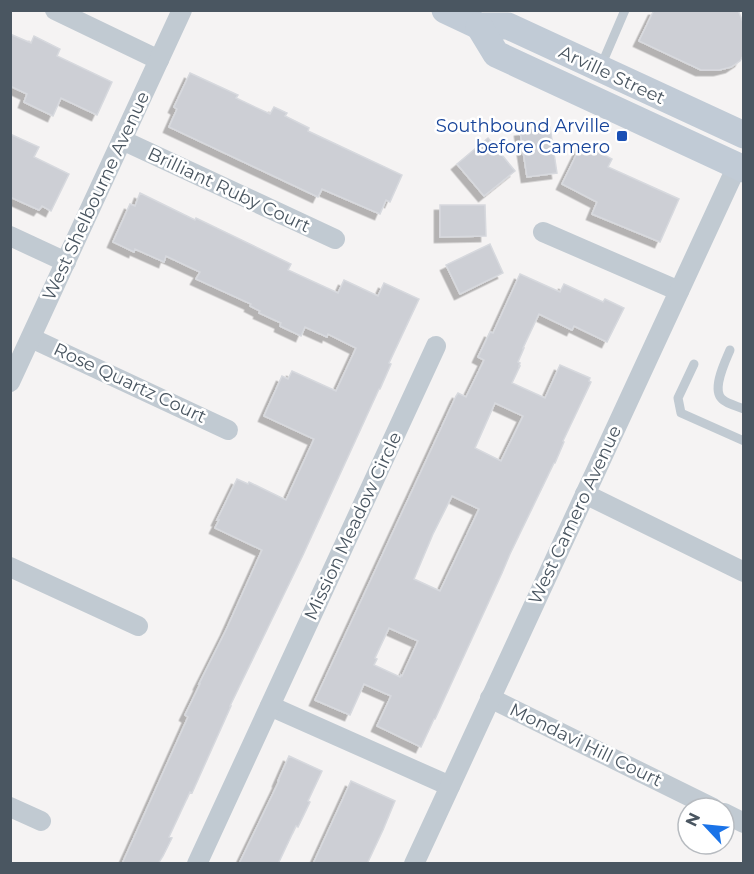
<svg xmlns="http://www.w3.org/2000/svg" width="754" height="874" viewBox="0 0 754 874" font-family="Montserrat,sans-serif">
	<defs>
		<filter id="shadow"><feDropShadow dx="-5.5" dy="5.5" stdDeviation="0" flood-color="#0004"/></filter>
	</defs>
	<rect width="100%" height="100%" fill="#f5f3f3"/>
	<g fill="#cdcfd5" stroke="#d7d9de" stroke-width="1.5" fill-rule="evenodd" filter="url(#shadow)">
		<polygon points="654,10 738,10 744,25 744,54 740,61 731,67 719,70 701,70 639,41"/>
		<polygon points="10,34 31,43 34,36 60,49 57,56 112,82 97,115 61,98 53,116 24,102 27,94 10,86"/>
		<polygon points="190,73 238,95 236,98 270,114 274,107 287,113 285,116 309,128 308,131 402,175 390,202 386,200 380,214 322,189 318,197 169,127 177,109 174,107"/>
		<polygon points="550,127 557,173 527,177 520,131"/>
		<polygon points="10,134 39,147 34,157 69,174 51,211 42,206 39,210 10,197"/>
		<polygon points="488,138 515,171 484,196 457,164"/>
		<polygon points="582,143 612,159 608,167 679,199 660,242 592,214 597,202 562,184"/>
		<polygon points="140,193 195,220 196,218 291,264 288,270 338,293 344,280 378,296 384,283 419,299 389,363 391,364 380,389 379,389 303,555 230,706 231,706 192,793 190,792 169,837 172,838 163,856 158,864 122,864 188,717 185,715 200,684 199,684 226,630 262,550 215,528 219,520 217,520 237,479 248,484 249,482 286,500 314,439 264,416 282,376 288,379 292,371 336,391 356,348 328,334 327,337 305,327 301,336 280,326 281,323 259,313 260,311 250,306 251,304 196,279 200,272 166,256 164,262 135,249 134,252 113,242 130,204 135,206"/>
		<polygon points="440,205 485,205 486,236 440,237"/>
		<polygon points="490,244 503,273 460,294 446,265"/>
		<path d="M520,274L560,292L564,284L603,302L605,299L624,308L607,342L574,326L572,330L539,314L523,348H524L518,362L520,363L519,366H520L512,383L545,398L560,365L590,378L589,381L591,382L563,441L564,442L555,463H554L510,554L502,573L435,719H434L421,747L377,726L391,696L364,684L350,715L315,700L456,396L458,393L466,397L484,360L478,357L490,332L493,333ZM495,403L523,416L501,461L475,448ZM452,496L479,509L440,591L414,579L433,534ZM389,628L418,641L402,676L401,675L400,677L374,665L377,659L375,658Z"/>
		<polygon points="289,756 322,771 308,801 310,802 298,827 296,826 278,864 239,864 279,781 278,781"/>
		<polygon points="351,781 395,801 383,830 367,864 313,864"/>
	</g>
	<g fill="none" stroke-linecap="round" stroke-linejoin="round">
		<g stroke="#c1cad2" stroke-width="9">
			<polyline points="601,66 625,10"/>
			<path d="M730,350C726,360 711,389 722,399C727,404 737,406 744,409"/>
			<polyline points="694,364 678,398 681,413 744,441"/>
		</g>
		<g stroke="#c1cad2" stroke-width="20">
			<polyline points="55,10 159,60"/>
			<polyline points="122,140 335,239"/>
			<polyline points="543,232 679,291"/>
			<polyline points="10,236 66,262"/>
			<polyline points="31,338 228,430"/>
			<polyline points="10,382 182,10"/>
			<polyline points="585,494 744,572"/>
			<polyline points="10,567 138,626"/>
			<polyline points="490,698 713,808"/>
			<polyline points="270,706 450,786"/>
			<polyline points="10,807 41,821"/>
			<polyline points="724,813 744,823"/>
			<polyline points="197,864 436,346"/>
			<polyline points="414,864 737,166"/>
		</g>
		<g stroke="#c1cbd6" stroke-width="27">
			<polyline points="445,10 479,26 508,26 744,135"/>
			<polyline points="479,26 496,54 744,169"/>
		</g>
	</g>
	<rect fill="#1a4fb4" stroke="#fff" stroke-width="2" x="616" y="130" width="12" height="12" rx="3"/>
	<g text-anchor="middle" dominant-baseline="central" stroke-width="5" stroke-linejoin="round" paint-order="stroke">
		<g font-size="18" fill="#4a5661" stroke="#fff">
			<text transform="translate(612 75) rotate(25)">Arville Street</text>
			<text transform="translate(229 190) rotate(25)">Brilliant Ruby Court</text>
			<text transform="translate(96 196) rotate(-65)">West Shelbourne Avenue</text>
			<text transform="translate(130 383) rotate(25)">Rose Quartz Court</text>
			<text transform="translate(575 515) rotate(-65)">West Camero Avenue</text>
			<text transform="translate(353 526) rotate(-65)">Mission Meadow Circle</text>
			<text transform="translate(586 745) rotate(26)">Mondavi Hill Court</text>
		</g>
		<g font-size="18" fill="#164399" stroke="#fff" text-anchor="end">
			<text x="610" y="126">Southbound Arville<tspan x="610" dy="21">before Camero</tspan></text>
		</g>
	</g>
	<rect width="754" height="874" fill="none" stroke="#4a5661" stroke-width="24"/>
	<g transform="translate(706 826) rotate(296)"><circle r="28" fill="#ffffff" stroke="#b7bbc0" stroke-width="1.5"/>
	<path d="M0-4.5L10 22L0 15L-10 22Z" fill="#1a73e8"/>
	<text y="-9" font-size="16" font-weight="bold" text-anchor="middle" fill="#4a5661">N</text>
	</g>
</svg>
